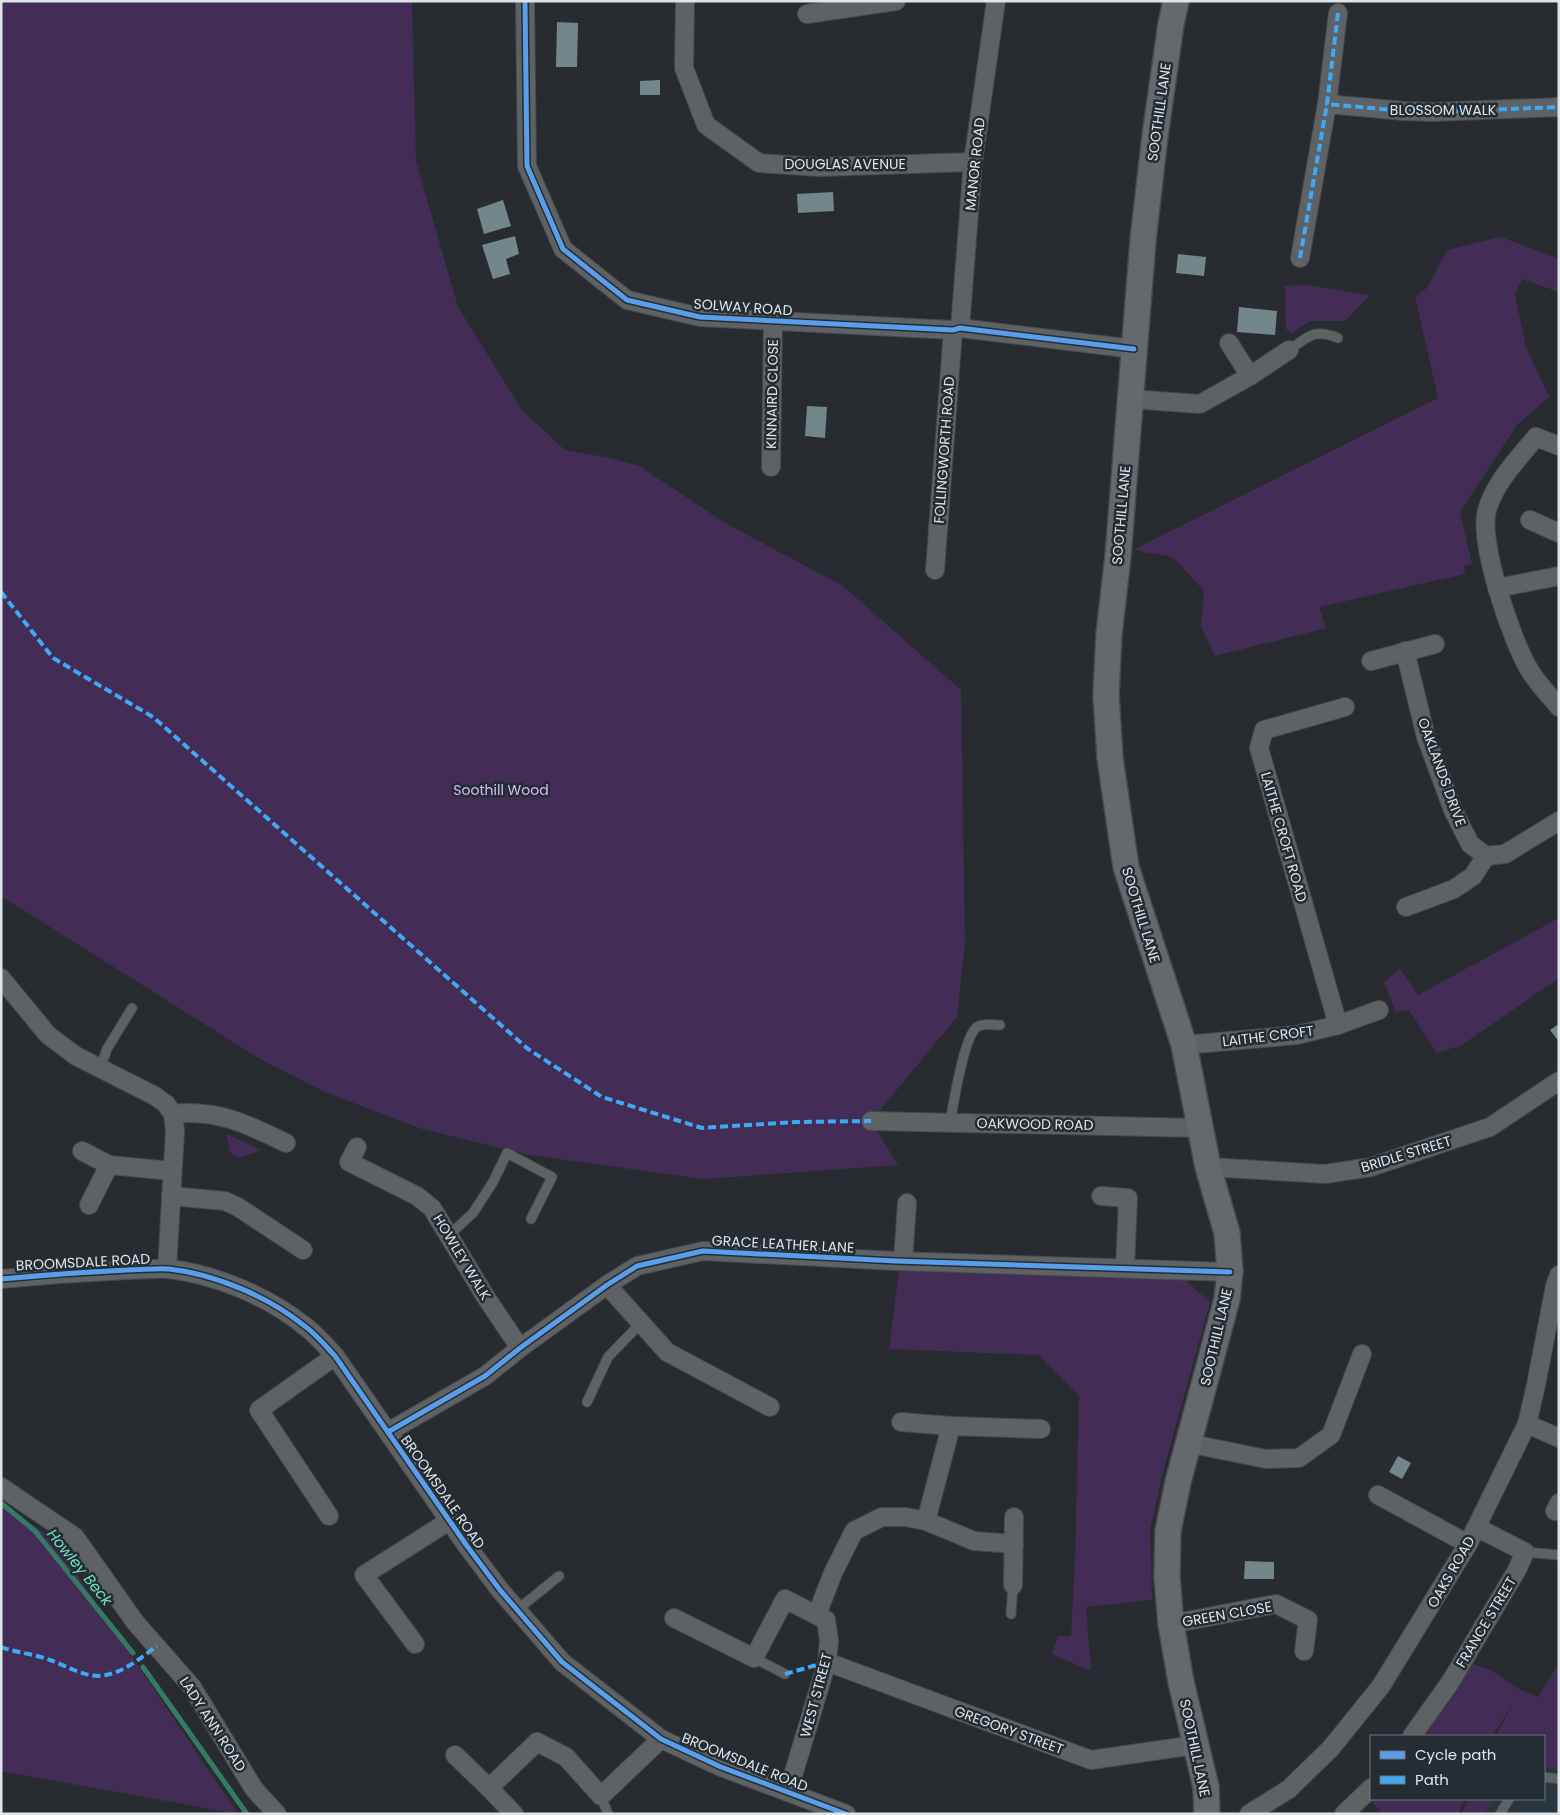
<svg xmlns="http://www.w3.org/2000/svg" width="1560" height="1815" viewBox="0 0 1560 1815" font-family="Poppins,sans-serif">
	<rect width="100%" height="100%" fill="#282c30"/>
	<polygon fill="#28363f" points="1559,1767 1559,1814 1483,1814 1493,1799 1544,1799 1544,1768"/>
	<g fill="#432d56">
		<polygon points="1,1 412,1 416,161 458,307 522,410 565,450 610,458 639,466 727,524 843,586 961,690 965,943 957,1017 871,1121 898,1165 704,1179 529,1155 422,1129 325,1092 260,1059 1,896"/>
		<polygon points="1501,237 1559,259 1559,292 1522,279 1515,295 1526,347 1549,397 1517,425 1460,512 1472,564 1464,566 1465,574 1319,607 1326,628 1215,656 1201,627 1204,591 1173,557 1133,550 1438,398 1415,296 1427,288 1447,250"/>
		<polygon points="1307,285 1370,295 1345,321 1311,321 1291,333 1286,329 1285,286"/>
		<polygon points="1559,918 1559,978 1462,1045 1437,1053 1409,1010 1396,1012 1384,982 1400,969 1418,995"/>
		<polygon points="226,1134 262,1150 239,1158 230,1152"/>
		<polygon points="899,1271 1185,1280 1210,1302 1163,1472 1150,1529 1152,1600 1086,1607 1091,1671 1052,1654 1058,1636 1071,1636 1075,1560 1079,1396 1038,1355 889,1349"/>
		<polygon points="1,1504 52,1538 238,1814 1,1771"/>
		<polygon points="1469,1663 1489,1669 1521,1690 1538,1697 1559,1663 1559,1767 1544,1768 1544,1736 1496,1736 1514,1702 1492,1736 1419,1736"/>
		<polygon points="1371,1799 1465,1799 1458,1814 1384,1814 1370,1800"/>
		<polygon points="1468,1799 1493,1799 1483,1814 1462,1814"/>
	</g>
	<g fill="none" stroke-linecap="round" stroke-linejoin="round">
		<g stroke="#347b65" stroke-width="5">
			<polyline points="1,1503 35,1531 133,1653"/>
			<polyline points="143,1667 247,1814"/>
		</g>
	</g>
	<g fill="#738689">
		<polygon points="557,22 578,23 577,67 556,67"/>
		<polygon points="660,80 660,95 640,95 640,81"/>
		<polygon points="833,192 834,211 798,213 797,194"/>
		<polygon points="503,200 511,226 484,234 477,209"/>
		<polygon points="515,236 519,254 506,259 510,274 493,279 482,245"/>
		<polygon points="1178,254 1206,257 1204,276 1176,273"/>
		<polygon points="1239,307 1277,311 1275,335 1237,332"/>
		<polygon points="807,406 827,407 825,438 805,436"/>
		<polygon points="1559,1024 1559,1042 1550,1030"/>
		<polygon points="1398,1456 1411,1463 1402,1479 1389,1472"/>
		<polygon points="1245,1561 1274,1562 1274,1579 1244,1579"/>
	</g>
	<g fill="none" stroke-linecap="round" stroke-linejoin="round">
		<defs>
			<g id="lane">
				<path d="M1289,350C1308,337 1314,328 1338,338"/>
				<polyline points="100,1069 107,1049 132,1008"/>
				<path d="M950,1123C953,1106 964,1036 977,1027C983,1023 993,1025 1000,1025"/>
				<polyline points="448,1236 473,1213 493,1182 507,1153 552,1177 531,1219"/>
				<polyline points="587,1402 608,1357 641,1323"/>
				<polyline points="1525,1552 1559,1555"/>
				<polyline points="517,1610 559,1576"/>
				<polyline points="1011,1614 1013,1585"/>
				<polyline points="754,1658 785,1674"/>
				<polyline points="1544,1777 1559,1779"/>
				<polyline points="601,1796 608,1814"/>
				<polyline points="1500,1814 1509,1799"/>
			</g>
			<g id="street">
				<polyline points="525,1 527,166 563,249 627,300 700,317 953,330 960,328 1134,349"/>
				<polyline points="685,1 684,68 706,125 759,163 819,167 973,162"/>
				<polyline points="1338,13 1327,104 1404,111 1433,112 1559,107"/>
				<polyline points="807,14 896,1"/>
				<polyline points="1300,258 1327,104"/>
				<polyline points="960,328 973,162 996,1"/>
				<polyline points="1229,343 1250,376"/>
				<polyline points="1130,399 1200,404 1250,376 1289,350"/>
				<path d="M1559,446L1536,437C1518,459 1495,482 1487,510C1478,542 1512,642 1530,671C1538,684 1549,695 1559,707"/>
				<polyline points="771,467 773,321"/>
				<polyline points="1530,520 1559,533"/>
				<polyline points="935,570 953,330"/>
				<polyline points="1497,588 1559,576"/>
				<polyline points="1405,651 1426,737 1453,810 1470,844 1486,856 1505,854 1559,821"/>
				<polyline points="1371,661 1435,644"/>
				<polyline points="1406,907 1454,889 1473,876 1486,856"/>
				<path d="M1,978L48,1035L76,1056L155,1096L166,1104L173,1114C216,1109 248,1124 286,1143"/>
				<polyline points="1338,1025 1259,748 1264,730 1345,707"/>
				<polyline points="1184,1045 1297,1035 1338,1025 1379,1010"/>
				<polyline points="871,1121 1199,1128"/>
				<polyline points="357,1147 349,1162 417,1196 432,1208 485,1296 520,1348"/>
				<polyline points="82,1151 109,1165"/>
				<polyline points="1208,1167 1325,1174 1371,1167 1490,1127 1559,1081"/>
				<polyline points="171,1196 225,1201 238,1207 303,1250"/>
				<polyline points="1101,1196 1128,1198 1125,1268"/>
				<polyline points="89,1205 109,1165 172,1171"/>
				<polyline points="903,1261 907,1203"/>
				<polyline points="167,1269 175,1131 173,1114"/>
				<path d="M1,1279C43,1275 85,1272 127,1270C141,1270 156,1268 169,1269C214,1274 267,1296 302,1324C315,1333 325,1345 335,1356L467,1546L500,1590L562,1662L661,1739L721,1767L846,1814"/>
				<polyline points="607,1285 667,1352 770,1407"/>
				<polyline points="901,1422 951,1426"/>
				<polyline points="1527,1424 1559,1438"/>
				<polyline points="388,1432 485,1376 520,1348 607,1285 637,1266 703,1251 896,1261 1230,1272"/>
				<polyline points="1188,1445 1202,1446 1266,1459 1299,1458 1331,1435 1362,1354"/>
				<polyline points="1,1487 75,1537 135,1622 192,1687 254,1789 277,1814"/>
				<polyline points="1378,1495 1468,1544"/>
				<polyline points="1555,1511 1559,1503"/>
				<polyline points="329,1516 259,1410 335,1356"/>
				<polyline points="926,1521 951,1426 1041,1429"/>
				<polyline points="1013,1585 1014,1517"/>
				<polyline points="817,1614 833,1573 854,1531 882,1517 906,1517 926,1521 974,1541 1014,1544"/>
				<polyline points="674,1618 754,1658 785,1599 826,1620 829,1641 827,1662 788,1792"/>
				<polyline points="1171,1624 1276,1604 1308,1620 1304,1651"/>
				<polyline points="415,1644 364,1575 449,1521"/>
				<polyline points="827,1662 1091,1760 1195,1745"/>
				<polyline points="1412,1736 1451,1681 1517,1570 1525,1552 1476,1527"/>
				<polyline points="455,1755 489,1788"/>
				<polyline points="514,1814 489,1788 537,1742 566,1757 601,1796 661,1739"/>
				<polyline points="1249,1814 1289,1789 1331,1748 1381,1686 1468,1544 1527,1424 1536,1385 1555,1286 1559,1275"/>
				<polyline points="1344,1814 1371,1788"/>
			</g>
			<polyline id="secondary" points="1176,1 1171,24 1155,136 1143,240 1118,556 1109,634 1106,695 1110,758 1126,867 1184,1045 1208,1167 1227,1233 1230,1272 1227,1299 1178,1482 1168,1531 1167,1577 1171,1624 1181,1682 1206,1787 1207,1814"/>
		</defs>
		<use href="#lane" stroke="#464a4e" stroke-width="11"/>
		<use href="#street" stroke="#464a4e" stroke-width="20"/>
		<use href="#secondary" stroke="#464a4e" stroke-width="28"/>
		<use href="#lane" stroke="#5e6264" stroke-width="9"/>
		<use href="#street" stroke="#5e6264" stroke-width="18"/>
		<use href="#secondary" stroke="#65696e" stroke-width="25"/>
		<g stroke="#3fa9f5" stroke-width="4" stroke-dasharray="8 4" stroke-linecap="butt">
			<polyline points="1338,13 1327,104 1404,111 1433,112 1559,107"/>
			<polyline points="1300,258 1327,104"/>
			<polyline points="1,592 53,658 153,717 528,1049 602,1097 702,1128 797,1122 871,1121"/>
			<path d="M1,1647C17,1653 35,1654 50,1660C65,1665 82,1676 98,1676C121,1675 139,1659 157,1646"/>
			<polyline points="785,1674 827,1662"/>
		</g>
		<defs>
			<g id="cycleway">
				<polyline points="525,1 527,166 563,249 627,300 700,317 953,330 960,328 1134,349"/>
				<path d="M1,1279C43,1275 85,1272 127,1270C141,1270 156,1268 169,1269C214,1274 267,1296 302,1324C315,1333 325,1345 335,1356L467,1546L500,1590L562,1662L661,1739L721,1767L846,1814"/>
				<polyline points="388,1432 485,1376 520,1348 607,1285 637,1266 703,1251 896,1261 1230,1272"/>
			</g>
		</defs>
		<use href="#cycleway" stroke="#242d33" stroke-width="8"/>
		<use href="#cycleway" stroke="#5a9eea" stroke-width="5"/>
	</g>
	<g text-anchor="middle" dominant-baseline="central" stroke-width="5" stroke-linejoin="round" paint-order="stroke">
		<g font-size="14" fill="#dee4e8" stroke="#242d33">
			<text x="1443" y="110">BLOSSOM WALK</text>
			<text transform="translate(1159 112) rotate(-82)">SOOTHILL LANE</text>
			<text x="845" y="164">DOUGLAS AVENUE</text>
			<text transform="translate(975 164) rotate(-84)">MANOR ROAD</text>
			<text transform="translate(743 307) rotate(4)">SOLWAY ROAD</text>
			<text transform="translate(772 394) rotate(-89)">KINNAIRD CLOSE</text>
			<text transform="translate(944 450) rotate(-86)">FOLLINGWORTH ROAD</text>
			<text transform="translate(1121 515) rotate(-85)">SOOTHILL LANE</text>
			<text transform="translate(1442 772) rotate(70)">OAKLANDS DRIVE</text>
			<text transform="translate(1284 837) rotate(74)">LAITHE CROFT ROAD</text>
			<text transform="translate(1141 915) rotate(73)">SOOTHILL LANE</text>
			<text transform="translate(1268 1036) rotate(-7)">LAITHE CROFT</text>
			<text transform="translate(1035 1124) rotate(1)">OAKWOOD ROAD</text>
			<text transform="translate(1406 1154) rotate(-17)">BRIDLE STREET</text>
			<text transform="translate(783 1244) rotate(3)">GRACE LEATHER LANE</text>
			<text transform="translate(462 1257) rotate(59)">HOWLEY WALK</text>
			<text transform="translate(83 1262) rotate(-3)">BROOMSDALE ROAD</text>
			<text transform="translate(1216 1337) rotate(-77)">SOOTHILL LANE</text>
			<text transform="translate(443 1492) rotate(55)">BROOMSDALE ROAD</text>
			<text transform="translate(1451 1572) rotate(-60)">OAKS ROAD</text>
			<text transform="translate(1227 1614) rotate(-10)">GREEN CLOSE</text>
			<text transform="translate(1486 1622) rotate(-59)">FRANCE STREET</text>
			<text transform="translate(816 1695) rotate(-75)">WEST STREET</text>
			<text transform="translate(213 1724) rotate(57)">LADY ANN ROAD</text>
			<text transform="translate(1009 1730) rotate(20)">GREGORY STREET</text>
			<text transform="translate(1195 1748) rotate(78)">SOOTHILL LANE</text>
			<text transform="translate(745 1762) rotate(22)">BROOMSDALE ROAD</text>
		</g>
		<g font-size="14" fill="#d9b8f7" stroke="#242d33">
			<text x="501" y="790">Soothill Wood</text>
		</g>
		<g font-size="15" font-style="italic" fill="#73e2bd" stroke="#242d33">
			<text transform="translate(80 1567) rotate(51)">Howley Beck</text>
		</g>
	</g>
	<rect width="1560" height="1815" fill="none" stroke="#dee4e8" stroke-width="5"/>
	<rect x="1370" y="1735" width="175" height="65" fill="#242d33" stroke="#6e767b"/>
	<rect x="1380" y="1751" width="25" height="8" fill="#5a9eea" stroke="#6e767b"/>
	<text x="1415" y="1760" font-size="15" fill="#dee4e8">Cycle path</text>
	<rect x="1380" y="1776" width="25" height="8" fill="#3fa9f5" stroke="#6e767b"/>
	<text x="1415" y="1785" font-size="15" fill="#dee4e8">Path</text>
</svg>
